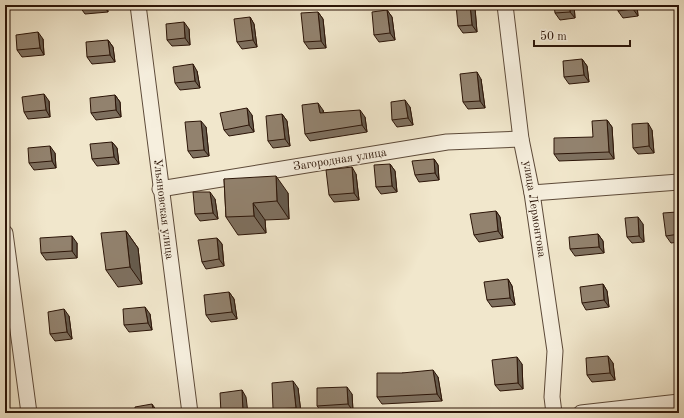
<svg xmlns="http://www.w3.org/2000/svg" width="684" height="418" viewBox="0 0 684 418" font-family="'Old Standard TT',serif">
	<rect width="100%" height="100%" fill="#f1e7cc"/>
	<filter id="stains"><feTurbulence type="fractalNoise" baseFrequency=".005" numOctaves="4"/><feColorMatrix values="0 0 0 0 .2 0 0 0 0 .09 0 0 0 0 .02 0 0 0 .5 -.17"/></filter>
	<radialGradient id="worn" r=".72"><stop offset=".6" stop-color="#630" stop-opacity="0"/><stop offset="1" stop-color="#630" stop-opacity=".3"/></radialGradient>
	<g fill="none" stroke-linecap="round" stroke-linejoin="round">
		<defs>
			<g id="minor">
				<polyline points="138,5 190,413"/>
				<polyline points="505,5 521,139 532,193 555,351 552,397 554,413"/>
				<polyline points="160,189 447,142 521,139"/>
				<polyline points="532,193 679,182"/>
				<polyline points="5,233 29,413"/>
				<polyline points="581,413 679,402"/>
			</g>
		</defs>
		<use href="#minor" stroke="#5d4a39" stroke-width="17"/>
		<use href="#minor" stroke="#f6efde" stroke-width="15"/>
	</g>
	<g fill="#7e705f" stroke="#2c1508">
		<polygon points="80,5 107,5 108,12 85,14 80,7"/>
		<polygon points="574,5 575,18 560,20 555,13"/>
		<polygon points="637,5 638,16 623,18 618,11"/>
		<polygon points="475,8 477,32 463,33 458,26"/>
		<polygon points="387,10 392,17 395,40 379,42 374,35"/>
		<polygon points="318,12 323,19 326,48 309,49 304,42"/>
		<polygon points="250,17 254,24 257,47 242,49 237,42"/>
		<polygon points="189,29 190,45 172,46 167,40"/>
		<polygon points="43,39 44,55 22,57 17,50"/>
		<polygon points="108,40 113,47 115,62 92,64 87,57"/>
		<polygon points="582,59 587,66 589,82 569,84 564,77"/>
		<polygon points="197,71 200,88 180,90 175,83"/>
		<polygon points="481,79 485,108 468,109 463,102"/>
		<polygon points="115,95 120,102 121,117 96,120 91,113"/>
		<polygon points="49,101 50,117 28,119 24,112"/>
		<polygon points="410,107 413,125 397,127 392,120"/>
		<polygon points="323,110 324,113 365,117 367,132 310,141 305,134"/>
		<polygon points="282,114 287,121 290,146 273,148 268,141"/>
		<polygon points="252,115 254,132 229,136 224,130"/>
		<polygon points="607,120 612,127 614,159 559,161 554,154 593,137"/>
		<polygon points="206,127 209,156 193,158 188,151"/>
		<polygon points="652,130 654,153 638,154 633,148"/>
		<polygon points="112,142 117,148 119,164 97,166 92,159"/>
		<polygon points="55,153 56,168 34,170 29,163"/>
		<polygon points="434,159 438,165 439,180 419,182 415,175"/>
		<polygon points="390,164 395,171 397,192 381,194 376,187"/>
		<polygon points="356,174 359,200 334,202 329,195"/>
		<polygon points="224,179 288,193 289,219 265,220 266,233 238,235 226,217"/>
		<polygon points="215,199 218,219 200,221 195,214"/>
		<polygon points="496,211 500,217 503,238 479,242 474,235"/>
		<polygon points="679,215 679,242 671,243 666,236"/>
		<polygon points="643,224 644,242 632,243 627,237"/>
		<polygon points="126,231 138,248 142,284 118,287 106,270"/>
		<polygon points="598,234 603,241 604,253 575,256 570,249"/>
		<polygon points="217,238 222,244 224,266 206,269 202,262"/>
		<polygon points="77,243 77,258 46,260 41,253"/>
		<polygon points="508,279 512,286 515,305 492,307 487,300"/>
		<polygon points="603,284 607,291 609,307 586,310 582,303"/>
		<polygon points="229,292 234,299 237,319 211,322 206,315"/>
		<polygon points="150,314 152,330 129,332 124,325"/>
		<polygon points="69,316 72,339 55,341 50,334"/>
		<polygon points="613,363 615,380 592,382 587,375"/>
		<polygon points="522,364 523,389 500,391 495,385"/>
		<polygon points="402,373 438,377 442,401 382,404 377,397"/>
		<polygon points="298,388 301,413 275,413 273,409"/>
		<polygon points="352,394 353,411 322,412 317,406"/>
	</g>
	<g fill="#665b4d" stroke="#2c1508">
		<polygon points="103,5 107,5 108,12"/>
		<polygon points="470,5 473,5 475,8 477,32 472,25"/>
		<polygon points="570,5 574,5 575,18 570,12"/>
		<polygon points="633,5 637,5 638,16 633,9"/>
		<polygon points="387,10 392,17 395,40 390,33"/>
		<polygon points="318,12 323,19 326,48 321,41"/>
		<polygon points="250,17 254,24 257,47 253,40"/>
		<polygon points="184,22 189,29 190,45 185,38"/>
		<polygon points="38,32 43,39 44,55 40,48"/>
		<polygon points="108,40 113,47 115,62 110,55"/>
		<polygon points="582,59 587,66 589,82 584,75"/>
		<polygon points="193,64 197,71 200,88 195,81"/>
		<polygon points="477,72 481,79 485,108 480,101"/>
		<polygon points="44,94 49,101 50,117 46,110"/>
		<polygon points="115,95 120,102 121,117 116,110"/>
		<polygon points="405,100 410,107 413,125 408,118"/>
		<polygon points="318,103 323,110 324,120 320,113"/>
		<polygon points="247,108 252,115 254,132 249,125"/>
		<polygon points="360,110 365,117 367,132 362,125"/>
		<polygon points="282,114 287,121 290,146 285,139"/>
		<polygon points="607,120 612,127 614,159 609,152"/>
		<polygon points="201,121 206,127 209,156 204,150"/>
		<polygon points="648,123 652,130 654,153 649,146"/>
		<polygon points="112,142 117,148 119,164 114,157"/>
		<polygon points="50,146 55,153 56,168 52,161"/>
		<polygon points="434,159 438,165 439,180 435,173"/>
		<polygon points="390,164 395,171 397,192 392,186"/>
		<polygon points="352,167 356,174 359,200 354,193"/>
		<polygon points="276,176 288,193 289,219 277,201"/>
		<polygon points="210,192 215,199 218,219 213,213"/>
		<polygon points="253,203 265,220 266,233 254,216"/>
		<polygon points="496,211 500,217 503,238 498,231"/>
		<polygon points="677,212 679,215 679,227"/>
		<polygon points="638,217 643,224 644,242 639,236"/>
		<polygon points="126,231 138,248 142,284 130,267"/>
		<polygon points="598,234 603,241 604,253 599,247"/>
		<polygon points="72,236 77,243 77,258 72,251"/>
		<polygon points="217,238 222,244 224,266 219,259"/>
		<polygon points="508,279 512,286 515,305 510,298"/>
		<polygon points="603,284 607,291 609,307 604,300"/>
		<polygon points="229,292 234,299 237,319 232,312"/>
		<polygon points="145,307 150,314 152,330 148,323"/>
		<polygon points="64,309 69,316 72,339 67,332"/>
		<polygon points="608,356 613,363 615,380 610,373"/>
		<polygon points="517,357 522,364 523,389 518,383"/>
		<polygon points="433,370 438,377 442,401 437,394"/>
		<polygon points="293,381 298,388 301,413 300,413 296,408"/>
		<polygon points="347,387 352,394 353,411 348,404"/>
		<polygon points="242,390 246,397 248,413 243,413"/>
		<polygon points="152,404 157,411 157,413 154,413"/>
	</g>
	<g fill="#92826e" stroke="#2c1508">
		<polygon points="80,5 103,5 80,7"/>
		<polygon points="456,5 470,5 472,25 458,26"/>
		<polygon points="554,5 570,5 570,12 555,13"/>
		<polygon points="617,5 633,5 633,9 618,11"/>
		<polygon points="387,10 390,33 374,35 372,12"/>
		<polygon points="318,12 321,41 304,42 301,13"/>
		<polygon points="250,17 253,40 237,42 234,19"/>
		<polygon points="184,22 185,38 167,40 166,24"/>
		<polygon points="38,32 40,48 17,50 16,35"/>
		<polygon points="108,40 110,55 87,57 86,42"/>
		<polygon points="582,59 584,75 564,77 563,61"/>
		<polygon points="193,64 195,81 175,83 173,67"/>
		<polygon points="477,72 480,101 463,102 460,74"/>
		<polygon points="44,94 46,110 24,112 22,97"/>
		<polygon points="115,95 116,110 91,113 90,98"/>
		<polygon points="405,100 408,118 392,120 391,102"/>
		<polygon points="318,103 320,113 360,110 362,125 305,134 302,105"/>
		<polygon points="247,108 249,125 224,130 220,113"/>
		<polygon points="282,114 285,139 268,141 266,116"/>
		<polygon points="607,120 609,152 554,154 554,138 593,137 592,121"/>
		<polygon points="201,121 204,150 188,151 185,122"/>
		<polygon points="648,123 649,146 633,148 632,124"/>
		<polygon points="112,142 114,157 92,159 90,144"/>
		<polygon points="50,146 52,161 29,163 28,148"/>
		<polygon points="434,159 435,173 415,175 412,161"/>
		<polygon points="390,164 392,186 376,187 374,165"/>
		<polygon points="352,167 354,193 329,195 326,170"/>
		<polygon points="276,176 277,201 253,203 254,216 226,217 224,179"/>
		<polygon points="193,192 210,192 213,213 195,214"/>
		<polygon points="496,211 498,231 474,235 470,214"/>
		<polygon points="677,212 679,227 679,234 666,236 663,213"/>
		<polygon points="638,217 639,236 627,237 625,218"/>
		<polygon points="126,231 130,267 106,270 101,233"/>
		<polygon points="598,234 599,247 570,249 569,237"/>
		<polygon points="72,236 72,251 41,253 40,238"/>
		<polygon points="217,238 219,259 202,262 198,240"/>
		<polygon points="508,279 510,298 487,300 484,282"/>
		<polygon points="603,284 604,300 582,303 580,287"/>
		<polygon points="229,292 232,312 206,315 204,295"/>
		<polygon points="145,307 148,323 124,325 123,309"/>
		<polygon points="64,309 67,332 50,334 48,312"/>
		<polygon points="608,356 610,373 587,375 586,358"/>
		<polygon points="517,357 518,383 495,385 492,360"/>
		<polygon points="433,370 437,394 377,397 377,373 402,373"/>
		<polygon points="293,381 296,408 273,409 272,383"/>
		<polygon points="347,387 348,404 317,406 317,388"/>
		<polygon points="242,390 243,413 221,413 220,393"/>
		<polygon points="152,404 154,413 135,413 135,407"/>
	</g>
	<g text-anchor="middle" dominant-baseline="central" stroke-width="3" stroke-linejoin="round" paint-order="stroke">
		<g font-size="12" fill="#2c1508" stroke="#f6efde">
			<text transform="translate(340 160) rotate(-9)">Загородная улица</text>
			<text transform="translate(163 209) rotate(83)">Ульяновская улица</text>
			<text transform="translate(534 209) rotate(81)">улица Лермонтова</text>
		</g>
	</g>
	<rect width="684" height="418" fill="none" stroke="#f1e7cc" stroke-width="20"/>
	<rect x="6" y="6" width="672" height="406" fill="none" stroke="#2c1508" stroke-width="2"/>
	<rect x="10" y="10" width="664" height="398" fill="none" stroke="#2c1508"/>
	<path d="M534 40v6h96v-6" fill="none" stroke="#2c1508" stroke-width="2"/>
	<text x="540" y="40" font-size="12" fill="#2c1508" stroke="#f6efde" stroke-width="3" paint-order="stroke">50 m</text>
	<rect width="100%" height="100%" filter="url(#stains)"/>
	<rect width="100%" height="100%" fill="url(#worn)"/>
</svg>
